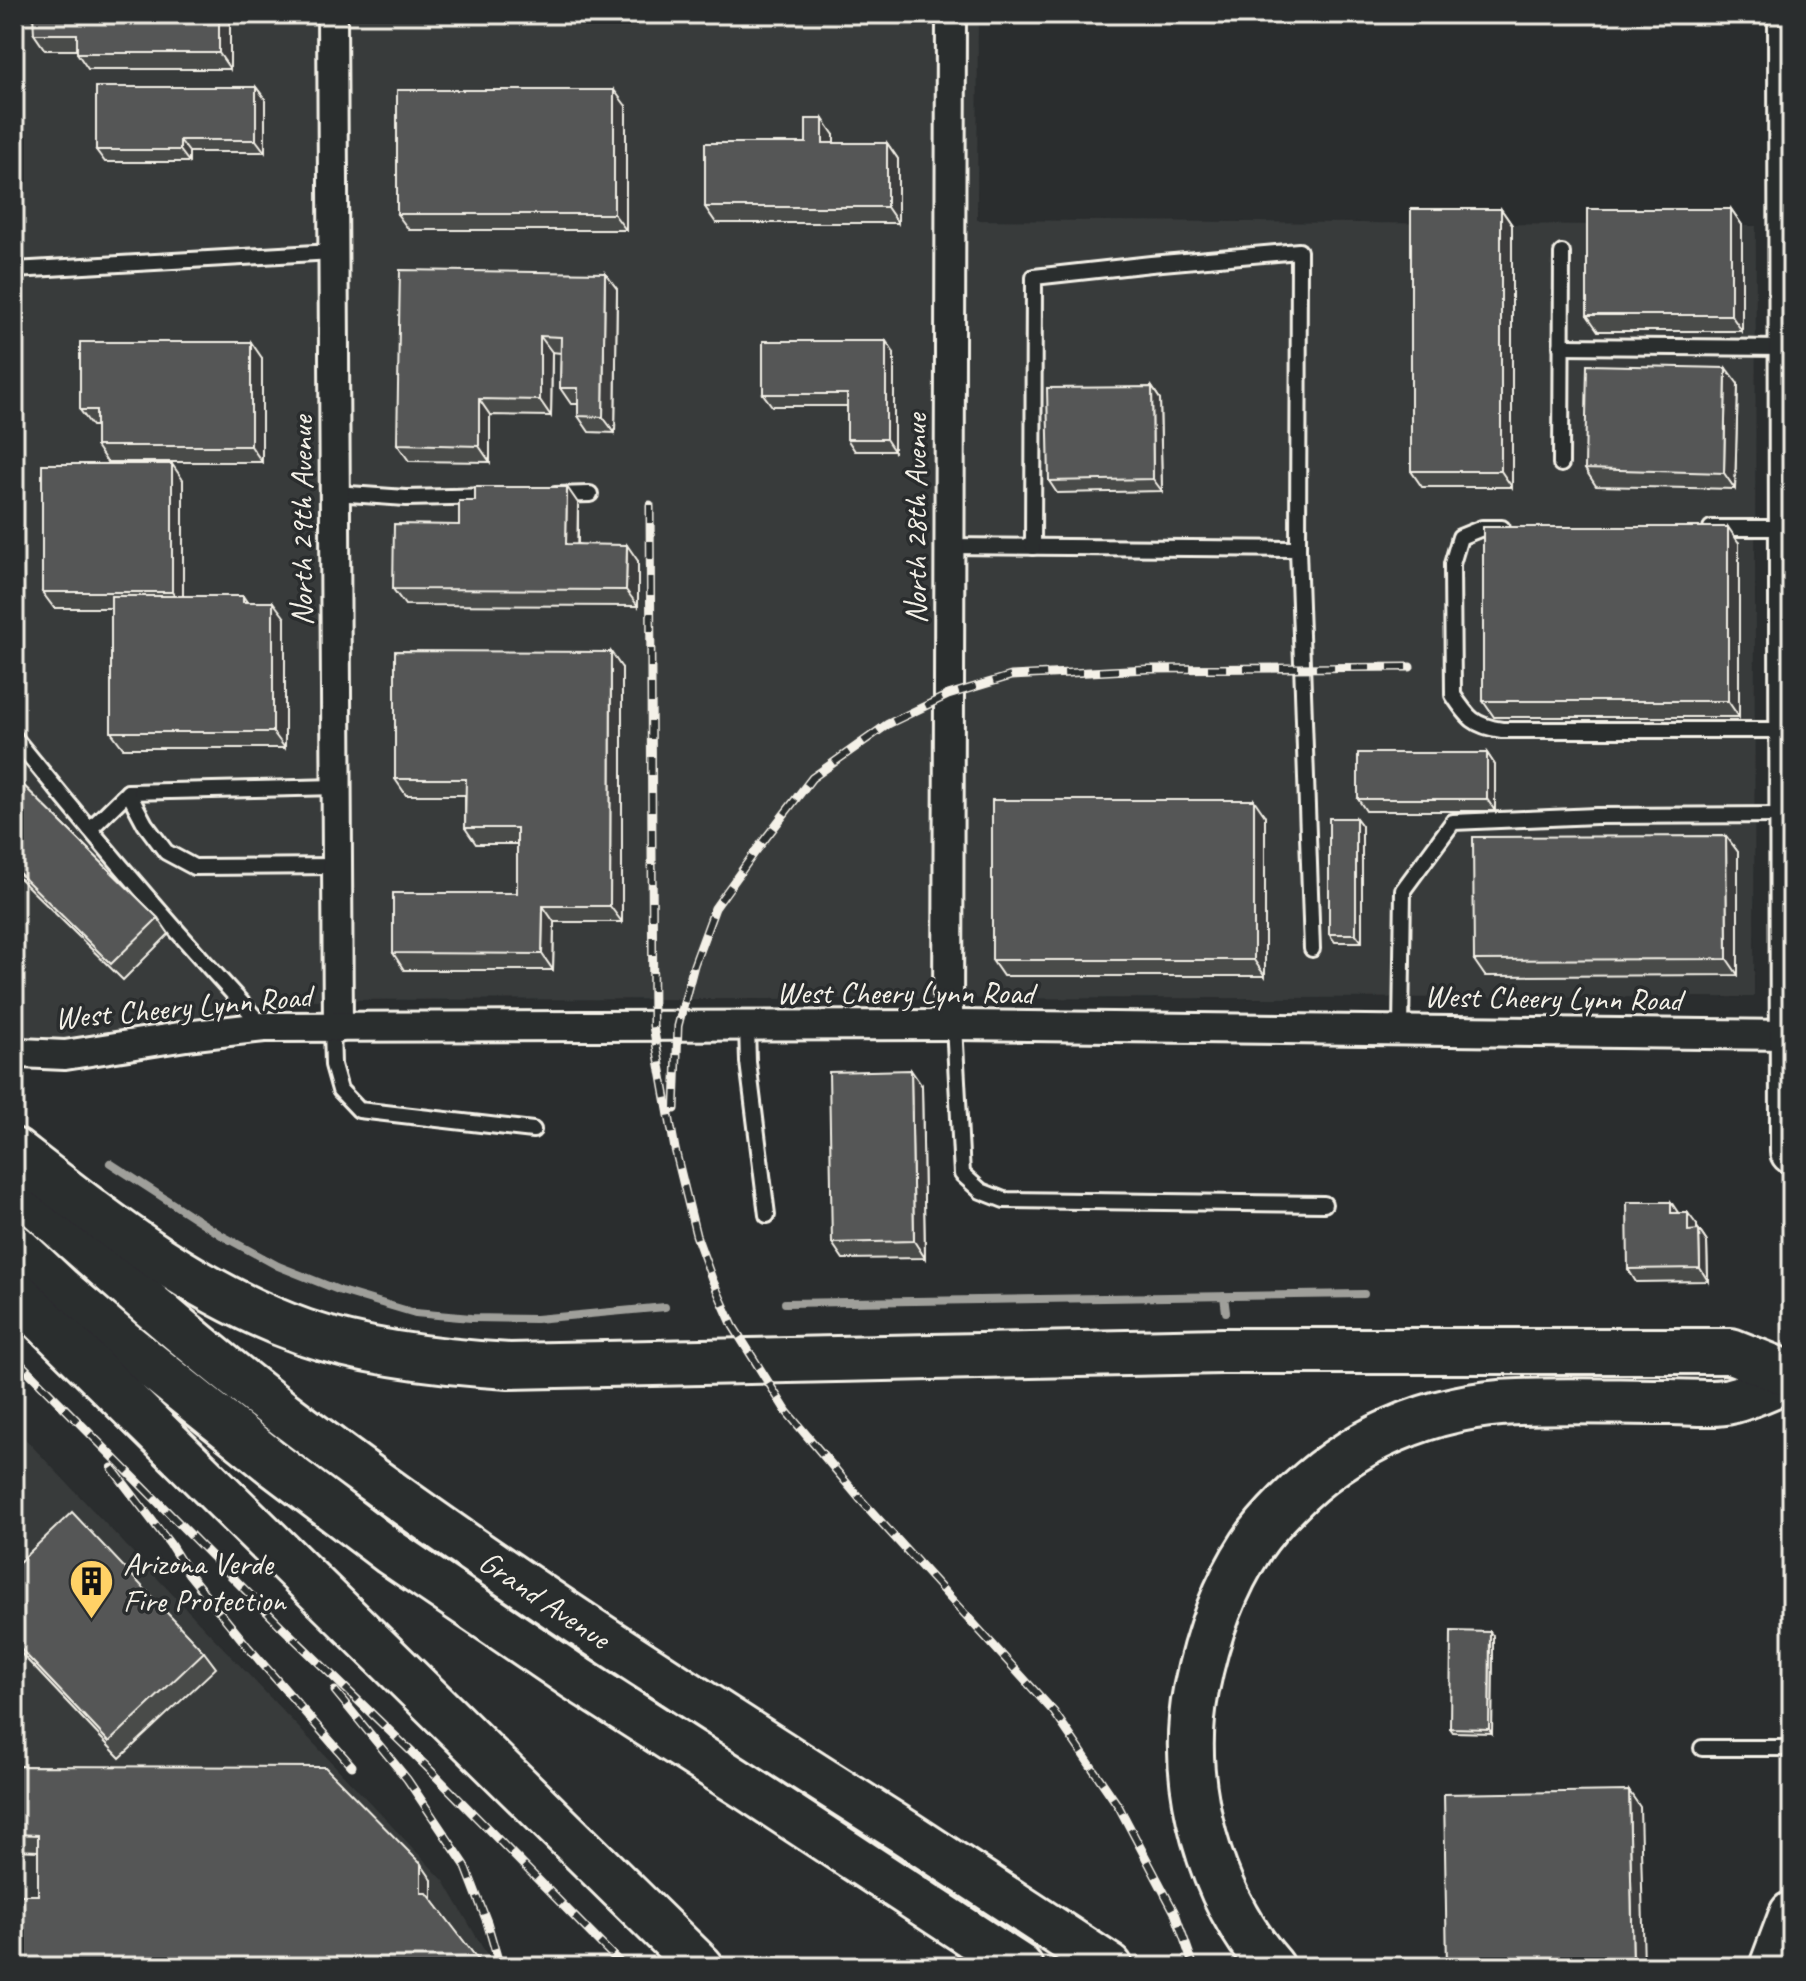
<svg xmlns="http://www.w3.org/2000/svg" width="1806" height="1981" viewBox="0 0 1806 1981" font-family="Caveat,sans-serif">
	<rect width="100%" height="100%" fill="#2a2d2e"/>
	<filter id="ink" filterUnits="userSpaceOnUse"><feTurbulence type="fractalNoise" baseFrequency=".0125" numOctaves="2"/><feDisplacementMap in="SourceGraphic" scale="16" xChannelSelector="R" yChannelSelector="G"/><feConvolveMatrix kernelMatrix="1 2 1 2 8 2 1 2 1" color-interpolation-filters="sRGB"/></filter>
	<g filter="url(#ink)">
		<g fill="#373a3a">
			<polygon points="14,14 978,14 977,220 1756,226 1754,997 280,1000 14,1054"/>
			<polygon points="14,1427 444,1881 494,1967 14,1967"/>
		</g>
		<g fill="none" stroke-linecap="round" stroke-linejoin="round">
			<g stroke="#9f9f9a" stroke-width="8">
				<polyline points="110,1163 221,1235 278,1266 341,1291 415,1313 471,1318 536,1319 665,1307"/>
				<polyline points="1224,1296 1226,1312"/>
				<polyline points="785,1303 1364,1294"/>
			</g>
			<defs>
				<g id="service">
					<polyline points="14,270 333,252"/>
					<polyline points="1561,346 1786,348"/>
					<polyline points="1561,464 1562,253"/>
					<polyline points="335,493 406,498 494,496"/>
					<polyline points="555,495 590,494"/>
					<path d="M1502,528H1482L1460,537L1452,564L1453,695C1468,718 1474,726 1502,730H1789"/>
					<polyline points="1711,528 1786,528"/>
					<polyline points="949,546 1298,549 1312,949"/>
					<polyline points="1033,547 1034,277 1151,264 1299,251 1298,549"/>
					<path d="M14,737C94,836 177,934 264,1027"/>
					<polyline points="337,787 128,792 145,824 166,852 194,867 337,866"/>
					<polyline points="90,829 128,792"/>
					<polyline points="954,1025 962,1174 981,1191 1004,1200 1324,1204"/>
					<polyline points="747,1026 748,1062 767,1215"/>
					<polyline points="332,1027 333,1065 340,1090 359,1110 533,1130"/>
					<polyline points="1401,1030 1403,890 1453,822 1596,816 1786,815"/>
					<polyline points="1702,1748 1792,1748"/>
				</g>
				<g id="minor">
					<polyline points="332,14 338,1028"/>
					<polyline points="948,1025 951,14"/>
					<polyline points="20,1053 65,1055 186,1036 264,1027 954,1025 1791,1035"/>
				</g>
				<polyline id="secondary" points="1790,14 1792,1152"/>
				<g id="primary">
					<path id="s1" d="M14,1185C103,1264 193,1345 288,1417C486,1567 696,1700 906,1833C974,1877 1042,1922 1110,1967"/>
					<polyline points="14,1246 61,1290 122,1342 275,1465 390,1552 577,1679 746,1787 1020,1967"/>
					<path d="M1272,1967C1210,1897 1178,1783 1196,1690C1206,1639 1223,1589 1252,1545C1262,1530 1275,1516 1287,1504C1348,1441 1432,1404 1519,1402C1569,1400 1619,1402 1670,1402C1687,1402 1715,1405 1730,1401C1751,1396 1772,1385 1792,1377"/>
					<polyline points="1772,1967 1792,1914"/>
				</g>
				<g id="trunk">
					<path d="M14,1151C104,1221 195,1294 304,1332C368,1354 442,1362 509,1366L1222,1351H1731L1792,1375"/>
					<polyline points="14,1291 701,1967"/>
				</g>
			</defs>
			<use href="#service" stroke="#f4f1e8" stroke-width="20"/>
			<use href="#minor" stroke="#f4f1e8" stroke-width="34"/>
			<use href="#secondary" stroke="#f4f1e8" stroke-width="48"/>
			<use href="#primary" stroke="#f4f1e8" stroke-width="50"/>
			<use href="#trunk" stroke="#f4f1e8" stroke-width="50"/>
			<use href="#service" stroke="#2a2d2e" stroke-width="14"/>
			<use href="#minor" stroke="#2a2d2e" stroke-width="28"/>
			<use href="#secondary" stroke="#2a2d2e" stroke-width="42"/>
			<use href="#primary" stroke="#2a2d2e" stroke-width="44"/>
			<use href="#trunk" stroke="#2a2d2e" stroke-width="44"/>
			<defs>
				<g id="rail">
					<polyline points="650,505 653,1026 675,1149 696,1235 712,1279 733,1326 787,1412 861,1500 1054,1712 1119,1807 1175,1913 1194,1967"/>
					<polyline points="675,1109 678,1026 694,965 715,908 755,852 812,778 888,724 948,695 1011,676 1148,669 1410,667"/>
					<polyline points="14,1357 281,1626 426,1766 624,1967"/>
					<polyline points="112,1468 170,1544 189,1574 248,1647 352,1766"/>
					<polyline points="335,1691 407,1779 465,1865 487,1922 500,1967"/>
				</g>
			</defs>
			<use href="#rail" stroke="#f4f1e8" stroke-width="9"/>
			<use href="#rail" stroke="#2a2d2e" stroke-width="6" stroke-dasharray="18" stroke-linecap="butt"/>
		</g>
		<g fill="#494b4a" stroke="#f4f1e8" stroke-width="2">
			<polygon points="230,14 230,69 88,69 77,53 77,50 45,50 34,34"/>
			<polygon points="256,87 265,99 265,152 189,152 189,162 105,162 96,150"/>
			<polygon points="626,106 626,230 409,230 397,214"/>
			<polygon points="834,135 834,143 887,143 898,159 898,223 716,223 705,207 806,143"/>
			<polygon points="1501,209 1512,225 1512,487 1422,487 1411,471"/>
			<polygon points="1731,209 1742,225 1742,331 1598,331 1587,315"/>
			<polygon points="605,273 617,289 615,433 589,432 578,416 578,404 571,404 560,388 561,353 552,352 551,416 490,415 490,462 409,461 397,444"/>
			<polygon points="894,353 894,451 855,451 847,439 847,406 772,406 763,394"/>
			<polygon points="262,358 262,462 107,462 96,446 96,426 92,426 80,410"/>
			<polygon points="1738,384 1735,489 1596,486 1585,469"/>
			<polygon points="1152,387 1160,399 1162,491 1057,493 1049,481"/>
			<polygon points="183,480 183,596 243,596 247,602 285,618 285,748 123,748 111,732 111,608 54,608 42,592"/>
			<polygon points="475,501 578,503 578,544 638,561 638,606 405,605 393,589 459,525"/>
			<polygon points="1739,543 1739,717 1494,717 1483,701"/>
			<polygon points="622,668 622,922 554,922 553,970 404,970 393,953 517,893 517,844 476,844 465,828 465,795 406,795 395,779"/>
			<polygon points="1487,753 1495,765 1495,811 1366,811 1358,799"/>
			<polygon points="14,776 158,918 169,934 123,980 14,873"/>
			<polygon points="1265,816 1265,976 1003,976 992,960"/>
			<polygon points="1356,818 1362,826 1362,942 1335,942 1329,934"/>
			<polygon points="1726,836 1738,852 1738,975 1485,976 1474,960"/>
			<polygon points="922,1086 925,1258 843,1259 832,1243"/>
			<polygon points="1678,1213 1697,1225 1697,1230 1699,1230 1707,1242 1708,1281 1636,1282 1628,1269"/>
			<polygon points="14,1567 204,1652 216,1668 120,1758 14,1646"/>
			<polygon points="1493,1636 1492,1733 1453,1732 1450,1728"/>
			<polygon points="14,1766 432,1880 432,1900 483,1967 14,1967 14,1895 38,1895 38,1851 14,1850"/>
		</g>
		<g fill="#3c3d3c" stroke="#f4f1e8" stroke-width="2">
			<polygon points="219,14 230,14 230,69 219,53"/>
			<polygon points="256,87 265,99 265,152 256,140"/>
			<polygon points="614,90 626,106 626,230 614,214"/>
			<polygon points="823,119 834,135 834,159 823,143"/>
			<polygon points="180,140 189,152 189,162 180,150"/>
			<polygon points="887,143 898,159 898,223 887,207"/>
			<polygon points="1501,209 1512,225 1512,487 1501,471"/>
			<polygon points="1731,209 1742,225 1742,331 1731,315"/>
			<polygon points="605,273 617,289 615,433 603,417"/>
			<polygon points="540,336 552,352 551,416 540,400"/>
			<polygon points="886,341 894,353 894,451 886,439"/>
			<polygon points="251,342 262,358 262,462 251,446"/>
			<polygon points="1726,368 1738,384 1735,489 1724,473"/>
			<polygon points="1152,387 1160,399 1162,491 1153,479"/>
			<polygon points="479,399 490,415 490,462 479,446"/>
			<polygon points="172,464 183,480 183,608 172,592"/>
			<polygon points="567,487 578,503 577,560 566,544"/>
			<polygon points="1728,527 1739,543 1739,717 1728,701"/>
			<polygon points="627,545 638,561 638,606 626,590"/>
			<polygon points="273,602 285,618 285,748 273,732"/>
			<polygon points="611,652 622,668 622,922 610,906"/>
			<polygon points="1487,753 1495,765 1495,811 1487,799"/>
			<polygon points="1254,800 1265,816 1265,976 1254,960"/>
			<polygon points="1356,818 1362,826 1362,942 1356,934"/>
			<polygon points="1726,836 1738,852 1738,975 1727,959"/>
			<polygon points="543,906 554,922 553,970 542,954"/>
			<polygon points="911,1070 922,1086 925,1258 914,1241"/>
			<polygon points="1671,1202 1679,1214 1671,1213"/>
			<polygon points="1688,1213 1697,1225 1697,1243 1688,1231"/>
			<polygon points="1699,1230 1707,1242 1708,1281 1700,1268"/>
			<polygon points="1490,1632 1493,1636 1492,1733 1489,1729"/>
			<polygon points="1629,1791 1640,1807 1644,1967 1633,1967"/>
			<polygon points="421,1864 432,1880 432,1909 421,1893"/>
		</g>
		<g fill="#555756" stroke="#f4f1e8" stroke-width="2">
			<polygon points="33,14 219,14 219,53 77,53 77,34 34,34"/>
			<polygon points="96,87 256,87 256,140 180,140 180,150 96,150"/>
			<rect x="397" y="90" width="217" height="124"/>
			<polygon points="806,119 823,119 823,143 887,143 887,207 705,207 705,143 806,143"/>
			<rect x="1411" y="209" width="90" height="262"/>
			<rect x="1587" y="209" width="144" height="106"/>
			<polygon points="400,270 605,273 603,417 578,416 578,388 560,388 561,337 540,336 540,400 479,399 479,446 397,444"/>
			<polygon points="763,341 886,341 886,439 847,439 847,394 763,394"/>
			<polygon points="80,342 251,342 251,446 96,446 96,410 80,410"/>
			<polygon points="1587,365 1726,368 1724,473 1585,469"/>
			<polygon points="1152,387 1153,479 1049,481 1047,388"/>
			<rect x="42" y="464" width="130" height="128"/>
			<polygon points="475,487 567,487 566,544 627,545 626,590 393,589 394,524 459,525 459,501 475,501"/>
			<rect x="1483" y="527" width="245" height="174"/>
			<polygon points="111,596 243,596 243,602 273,602 273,732 111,732"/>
			<polygon points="395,651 611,652 610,906 543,906 542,954 393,953 393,893 517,893 517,828 465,828 466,779 395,779"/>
			<rect x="1358" y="753" width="129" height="46"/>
			<polygon points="14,776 158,918 111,964 14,868"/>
			<rect x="992" y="800" width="262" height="160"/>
			<rect x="1329" y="818" width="27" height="116"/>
			<polygon points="1726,836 1727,959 1474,960 1473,837"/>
			<polygon points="911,1070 914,1241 832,1243 829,1072"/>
			<polygon points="1627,1202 1671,1202 1671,1213 1688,1213 1688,1231 1699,1230 1700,1268 1628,1269"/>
			<polygon points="72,1512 204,1652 109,1742 14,1642 14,1567"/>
			<polygon points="1451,1631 1490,1632 1489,1729 1450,1728"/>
			<polygon points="14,1766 325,1767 421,1864 421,1893 427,1893 479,1961 479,1967 14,1966 14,1895 38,1895 38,1835 14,1834"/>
			<polygon points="1629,1791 1633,1967 1447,1967 1444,1794"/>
		</g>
	</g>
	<defs>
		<symbol id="building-pin" viewBox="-11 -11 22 30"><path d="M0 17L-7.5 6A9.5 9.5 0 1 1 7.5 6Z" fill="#ffd166" stroke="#2a2d2e"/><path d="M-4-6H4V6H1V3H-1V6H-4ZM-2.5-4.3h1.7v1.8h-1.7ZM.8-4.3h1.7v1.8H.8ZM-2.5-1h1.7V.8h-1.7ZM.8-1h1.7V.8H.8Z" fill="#111"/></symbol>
	</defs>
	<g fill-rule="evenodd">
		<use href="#building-pin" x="66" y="1556" width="51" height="69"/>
	</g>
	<g text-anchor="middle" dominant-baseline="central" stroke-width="7" stroke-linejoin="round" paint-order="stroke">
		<g font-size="32" fill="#f4f1e8" stroke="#2a2d2e">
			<text transform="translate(915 519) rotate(-90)">North 28th Avenue</text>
			<text transform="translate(301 521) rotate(-90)">North 29th Avenue</text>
			<text x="905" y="992">West Cheery Lynn Road</text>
			<text transform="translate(1553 998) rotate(1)">West Cheery Lynn Road</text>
			<text transform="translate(183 1007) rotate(-5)">West Cheery Lynn Road</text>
			<text stroke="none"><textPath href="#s1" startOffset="674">Grand Avenue</textPath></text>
		</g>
		<g font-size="32" fill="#f4f1e8" stroke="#2a2d2e" text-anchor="start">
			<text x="123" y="1563">Arizona Verde<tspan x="123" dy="37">Fire Protection</tspan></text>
		</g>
	</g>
	<rect width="1806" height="1981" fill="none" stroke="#2a2d2e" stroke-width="48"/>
	<rect x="24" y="24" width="1758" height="1933" fill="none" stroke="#f4f1e8" stroke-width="3" filter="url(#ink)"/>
</svg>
